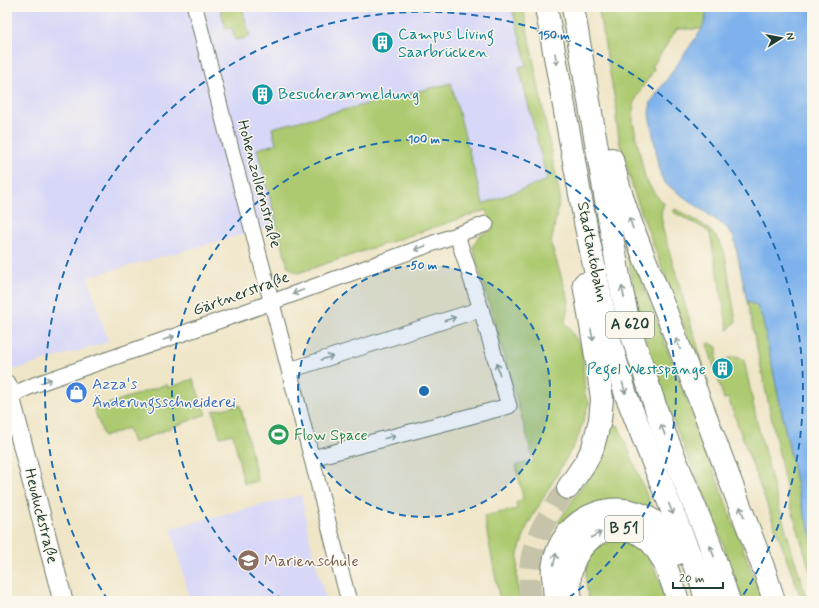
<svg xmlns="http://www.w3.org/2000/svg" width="819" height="608" viewBox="0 0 819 608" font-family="Mynerve,sans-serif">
	<rect width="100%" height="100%" fill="#fbf7ec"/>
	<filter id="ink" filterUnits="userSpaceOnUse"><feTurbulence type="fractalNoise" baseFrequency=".025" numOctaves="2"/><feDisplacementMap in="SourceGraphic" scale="8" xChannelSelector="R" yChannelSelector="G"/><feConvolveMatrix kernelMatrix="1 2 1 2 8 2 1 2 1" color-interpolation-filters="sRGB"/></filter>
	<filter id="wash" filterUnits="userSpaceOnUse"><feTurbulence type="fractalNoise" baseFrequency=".012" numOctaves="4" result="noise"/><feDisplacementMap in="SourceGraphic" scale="16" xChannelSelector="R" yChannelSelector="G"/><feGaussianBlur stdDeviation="0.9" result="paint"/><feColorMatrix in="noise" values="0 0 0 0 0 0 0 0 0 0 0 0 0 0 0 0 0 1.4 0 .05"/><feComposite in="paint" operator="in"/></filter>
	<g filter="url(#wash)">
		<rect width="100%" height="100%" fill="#efe5c7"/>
		<g fill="#d7d7f8">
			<polygon points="7,7 523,7 557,183 486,210 298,273 288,267 277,225 88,277 108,342 7,372"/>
			<polygon points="301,495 311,545 326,601 190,601 171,528"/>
		</g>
		<g fill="#adca71" stroke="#668452">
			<polygon points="220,7 242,7 250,37 235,40 232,28 226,29"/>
			<path d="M512,7H523L560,197L551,244L569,301L565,322L582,348L585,395L589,403L577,440L527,526L518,554L517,578L520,601H500L484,516L517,509L516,503L523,498L516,465L534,461L473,248C477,235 481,234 493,230L486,210L298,273L288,267L257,149L276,144L272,128L451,83L483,204L547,180L519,67L527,65Z"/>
			<polygon points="598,7 707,7 706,18 702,29 677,29 652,67 654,68 654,70 641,89 635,101 633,112 633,122 645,178 655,194 664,203 661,213 663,230 709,385 706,386 636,198 620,144 616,119 617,112"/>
			<path d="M675,209C698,222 716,227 725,255L736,321L728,330L710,234L705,229L673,212Z"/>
			<polygon points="625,245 628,245 763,601 743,601 720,535 674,423 658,379 642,327"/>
			<polygon points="747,301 757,306 762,317 799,496 812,539 812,577 788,497"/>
			<path d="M710,343L717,347V371L722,374L726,373L727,368L724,365L719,367V364C727,358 733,354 744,360L757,422L777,500L807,601H802L728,398L724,399L707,344Z"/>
			<polygon points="193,379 206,414 133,443 128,428 104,437 94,409 167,384 168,388"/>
			<polygon points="240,405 258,481 244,484 233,434 220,437 213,411"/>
			<polygon points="618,425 651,505 650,508 559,524 559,521 594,468 609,427"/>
			<path d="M613,541C649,540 657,572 666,601H589C584,574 581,550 613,541Z"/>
		</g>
		<polygon fill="#7fb2ec" stroke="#4f7890" points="707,7 812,7 812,539 799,496 762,317 757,306 747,301 734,237 726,227 666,184 661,176 649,114 651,102 702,29 706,18"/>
	</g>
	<g filter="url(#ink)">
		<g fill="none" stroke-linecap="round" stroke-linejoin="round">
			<path stroke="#c5c3aa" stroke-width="22" stroke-dasharray="22 11" stroke-linecap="butt" d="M531,601C525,552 539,527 568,488"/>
			<defs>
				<g id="minor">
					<polyline points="195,7 226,130 275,315 336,553 349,601"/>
					<polyline points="290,370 481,309"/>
					<polyline points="7,397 34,385 250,310 486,224"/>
					<polyline points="312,458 509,406 481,309 457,235"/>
				</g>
				<polyline id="tertiary" points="7,385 63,601"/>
				<path id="primary" d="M571,601C570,593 569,584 570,576C573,550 597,524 624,529C635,531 646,536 653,545C666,561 672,582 678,601"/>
				<g id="motorway">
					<polyline points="546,7 586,227 609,337 626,395 702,585 706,601"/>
					<polyline points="573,7 619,277 630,329 662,427 708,539 729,601"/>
					<path d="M612,159C624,214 648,265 668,317C700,402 732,487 765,572L774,601"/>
					<polyline points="568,488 587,460 593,447 600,420 602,399 596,356 584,284"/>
					<path d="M556,601C554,595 554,589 554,583C553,578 552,572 553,568C560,514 621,491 661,527C668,533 673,546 676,554"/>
				</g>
			</defs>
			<use href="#minor" stroke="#687867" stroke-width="17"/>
			<use href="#tertiary" stroke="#687867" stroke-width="21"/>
			<use href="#primary" stroke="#687867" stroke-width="24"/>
			<use href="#motorway" stroke="#687867" stroke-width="24"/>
			<use href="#minor" stroke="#fff" stroke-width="15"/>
			<use href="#tertiary" stroke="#fff" stroke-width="19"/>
			<use href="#primary" stroke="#fff" stroke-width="22"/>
			<use href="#motorway" stroke="#fff" stroke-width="22"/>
		</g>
		<defs><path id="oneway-shaft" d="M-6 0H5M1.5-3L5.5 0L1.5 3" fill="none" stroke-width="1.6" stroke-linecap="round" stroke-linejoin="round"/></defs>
		<g stroke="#8f9e9a">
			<use href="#oneway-shaft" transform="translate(556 59) rotate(80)"/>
			<use href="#oneway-shaft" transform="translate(631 223) rotate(-109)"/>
			<use href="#oneway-shaft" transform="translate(420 248) rotate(160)"/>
			<use href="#oneway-shaft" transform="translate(298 292) rotate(159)"/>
			<use href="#oneway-shaft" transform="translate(623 292) rotate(-102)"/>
			<use href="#oneway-shaft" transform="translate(450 319) rotate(-18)"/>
			<use href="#oneway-shaft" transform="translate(592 335) rotate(80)"/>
			<use href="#oneway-shaft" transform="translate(169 338) rotate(-19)"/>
			<use href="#oneway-shaft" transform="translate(678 344) rotate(-111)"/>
			<use href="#oneway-shaft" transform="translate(327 358) rotate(-18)"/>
			<use href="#oneway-shaft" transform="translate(498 369) rotate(-106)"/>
			<use href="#oneway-shaft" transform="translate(46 381) rotate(-19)"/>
			<use href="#oneway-shaft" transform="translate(624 388) rotate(74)"/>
			<use href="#oneway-shaft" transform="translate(663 430) rotate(-111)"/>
			<use href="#oneway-shaft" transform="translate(390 437) rotate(-15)"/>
			<use href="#oneway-shaft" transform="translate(671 509) rotate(68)"/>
			<use href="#oneway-shaft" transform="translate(742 512) rotate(-111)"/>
			<use href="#oneway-shaft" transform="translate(596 535) rotate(-28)"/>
			<use href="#oneway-shaft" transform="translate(712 551) rotate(-110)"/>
			<use href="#oneway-shaft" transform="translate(555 559) rotate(-77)"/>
		</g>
	</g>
	<circle cx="424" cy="391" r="126" fill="#1f6fb2" fill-opacity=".12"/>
	<g fill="none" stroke="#1f6fb2" stroke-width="2" stroke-dasharray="7 5">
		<circle cx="424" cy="391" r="126"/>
		<path d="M283 600A252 252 0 1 1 565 600"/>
		<path d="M108 600A379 379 0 1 1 740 600"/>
	</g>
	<defs>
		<symbol id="building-disc" viewBox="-11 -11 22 22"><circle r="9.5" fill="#0f9aa8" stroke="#fbf7ec"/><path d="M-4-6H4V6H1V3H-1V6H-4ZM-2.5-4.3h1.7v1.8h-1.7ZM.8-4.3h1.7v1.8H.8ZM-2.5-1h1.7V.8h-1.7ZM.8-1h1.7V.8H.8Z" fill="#fff"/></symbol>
		<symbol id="shop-disc" viewBox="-11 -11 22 22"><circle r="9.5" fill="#3f7fe0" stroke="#fbf7ec"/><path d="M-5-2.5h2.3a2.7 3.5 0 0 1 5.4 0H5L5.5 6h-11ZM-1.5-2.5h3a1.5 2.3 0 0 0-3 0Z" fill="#fff"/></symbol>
		<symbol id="stadium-disc" viewBox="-11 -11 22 22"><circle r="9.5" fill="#2e9e5b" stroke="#fbf7ec"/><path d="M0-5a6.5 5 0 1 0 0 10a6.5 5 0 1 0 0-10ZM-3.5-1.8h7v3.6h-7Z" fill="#fff"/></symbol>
		<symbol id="school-disc" viewBox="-11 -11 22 22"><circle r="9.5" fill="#8d6e63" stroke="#fbf7ec"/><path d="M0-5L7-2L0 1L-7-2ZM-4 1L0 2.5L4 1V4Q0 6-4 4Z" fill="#fff"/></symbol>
	</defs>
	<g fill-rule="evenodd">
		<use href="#building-disc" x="370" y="30" width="25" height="25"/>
		<use href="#building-disc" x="250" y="82" width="25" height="25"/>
		<use href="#building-disc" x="710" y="356" width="25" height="25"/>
		<use href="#shop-disc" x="64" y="380" width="25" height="25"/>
		<use href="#stadium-disc" x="266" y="422" width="25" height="25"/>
		<use href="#school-disc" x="236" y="548" width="25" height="25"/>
	</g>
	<g text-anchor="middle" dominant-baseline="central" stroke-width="3" stroke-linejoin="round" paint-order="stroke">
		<g fill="#fbf7ec" stroke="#61756b" stroke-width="1">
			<rect x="606" y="312" width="48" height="26" rx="3"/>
			<rect x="605" y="516" width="38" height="26" rx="3"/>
		</g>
		<g font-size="15" font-weight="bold" fill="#1f3d34">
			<text x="630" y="325">A 620</text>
			<text x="624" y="529">B 51</text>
		</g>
		<g font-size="16" fill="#0d838f" stroke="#fbf7ec" text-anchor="start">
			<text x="398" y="34">Campus Living<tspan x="398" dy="18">Saarbrücken</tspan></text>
			<text x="278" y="94">Besucheranmeldung</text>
			<text x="706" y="369" text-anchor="end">Pegel Westspange</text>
		</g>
		<g font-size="16" fill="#1f3d34" stroke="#fbf7ec">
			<text transform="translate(259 184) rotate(75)">Hohenzollernstraße</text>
			<text transform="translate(592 252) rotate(79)">Stadtautobahn</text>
			<text transform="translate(241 294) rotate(-20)">Gärtnerstraße</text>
			<text transform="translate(41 516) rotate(76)">Heuduckstraße</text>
		</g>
		<g font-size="16" fill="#366cbe" stroke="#fbf7ec" text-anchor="start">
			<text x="92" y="384">Azza's<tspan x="92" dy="18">Änderungsschneiderei</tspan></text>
		</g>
		<g font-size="16" fill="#27864d" stroke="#fbf7ec" text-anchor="start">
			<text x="294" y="435">Flow Space</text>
		</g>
		<g font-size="16" fill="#785e54" stroke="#fbf7ec" text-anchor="start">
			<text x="264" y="561">Marienschule</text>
		</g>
	</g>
	<circle cx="424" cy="391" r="6" fill="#1f6fb2" stroke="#fbf7ec" stroke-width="2"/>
	<g font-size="12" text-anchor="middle" font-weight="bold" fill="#1f6fb2" stroke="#fbf7ec" stroke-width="3" stroke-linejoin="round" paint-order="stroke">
		<text x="554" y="39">150 m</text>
		<text x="424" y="143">100 m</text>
		<text x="424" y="269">50 m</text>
	</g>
	<rect width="819" height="608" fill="none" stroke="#fbf7ec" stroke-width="24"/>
	<g transform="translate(781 38) rotate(79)" stroke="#fbf7ec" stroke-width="3" paint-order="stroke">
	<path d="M0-3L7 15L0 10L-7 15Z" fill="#1f3d34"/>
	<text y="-6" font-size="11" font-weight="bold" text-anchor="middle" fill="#1f3d34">N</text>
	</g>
	<path d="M673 582v6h50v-6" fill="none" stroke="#1f3d34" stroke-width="2"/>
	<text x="679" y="582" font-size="12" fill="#1f3d34" stroke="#fbf7ec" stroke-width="3" paint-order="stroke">20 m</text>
</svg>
